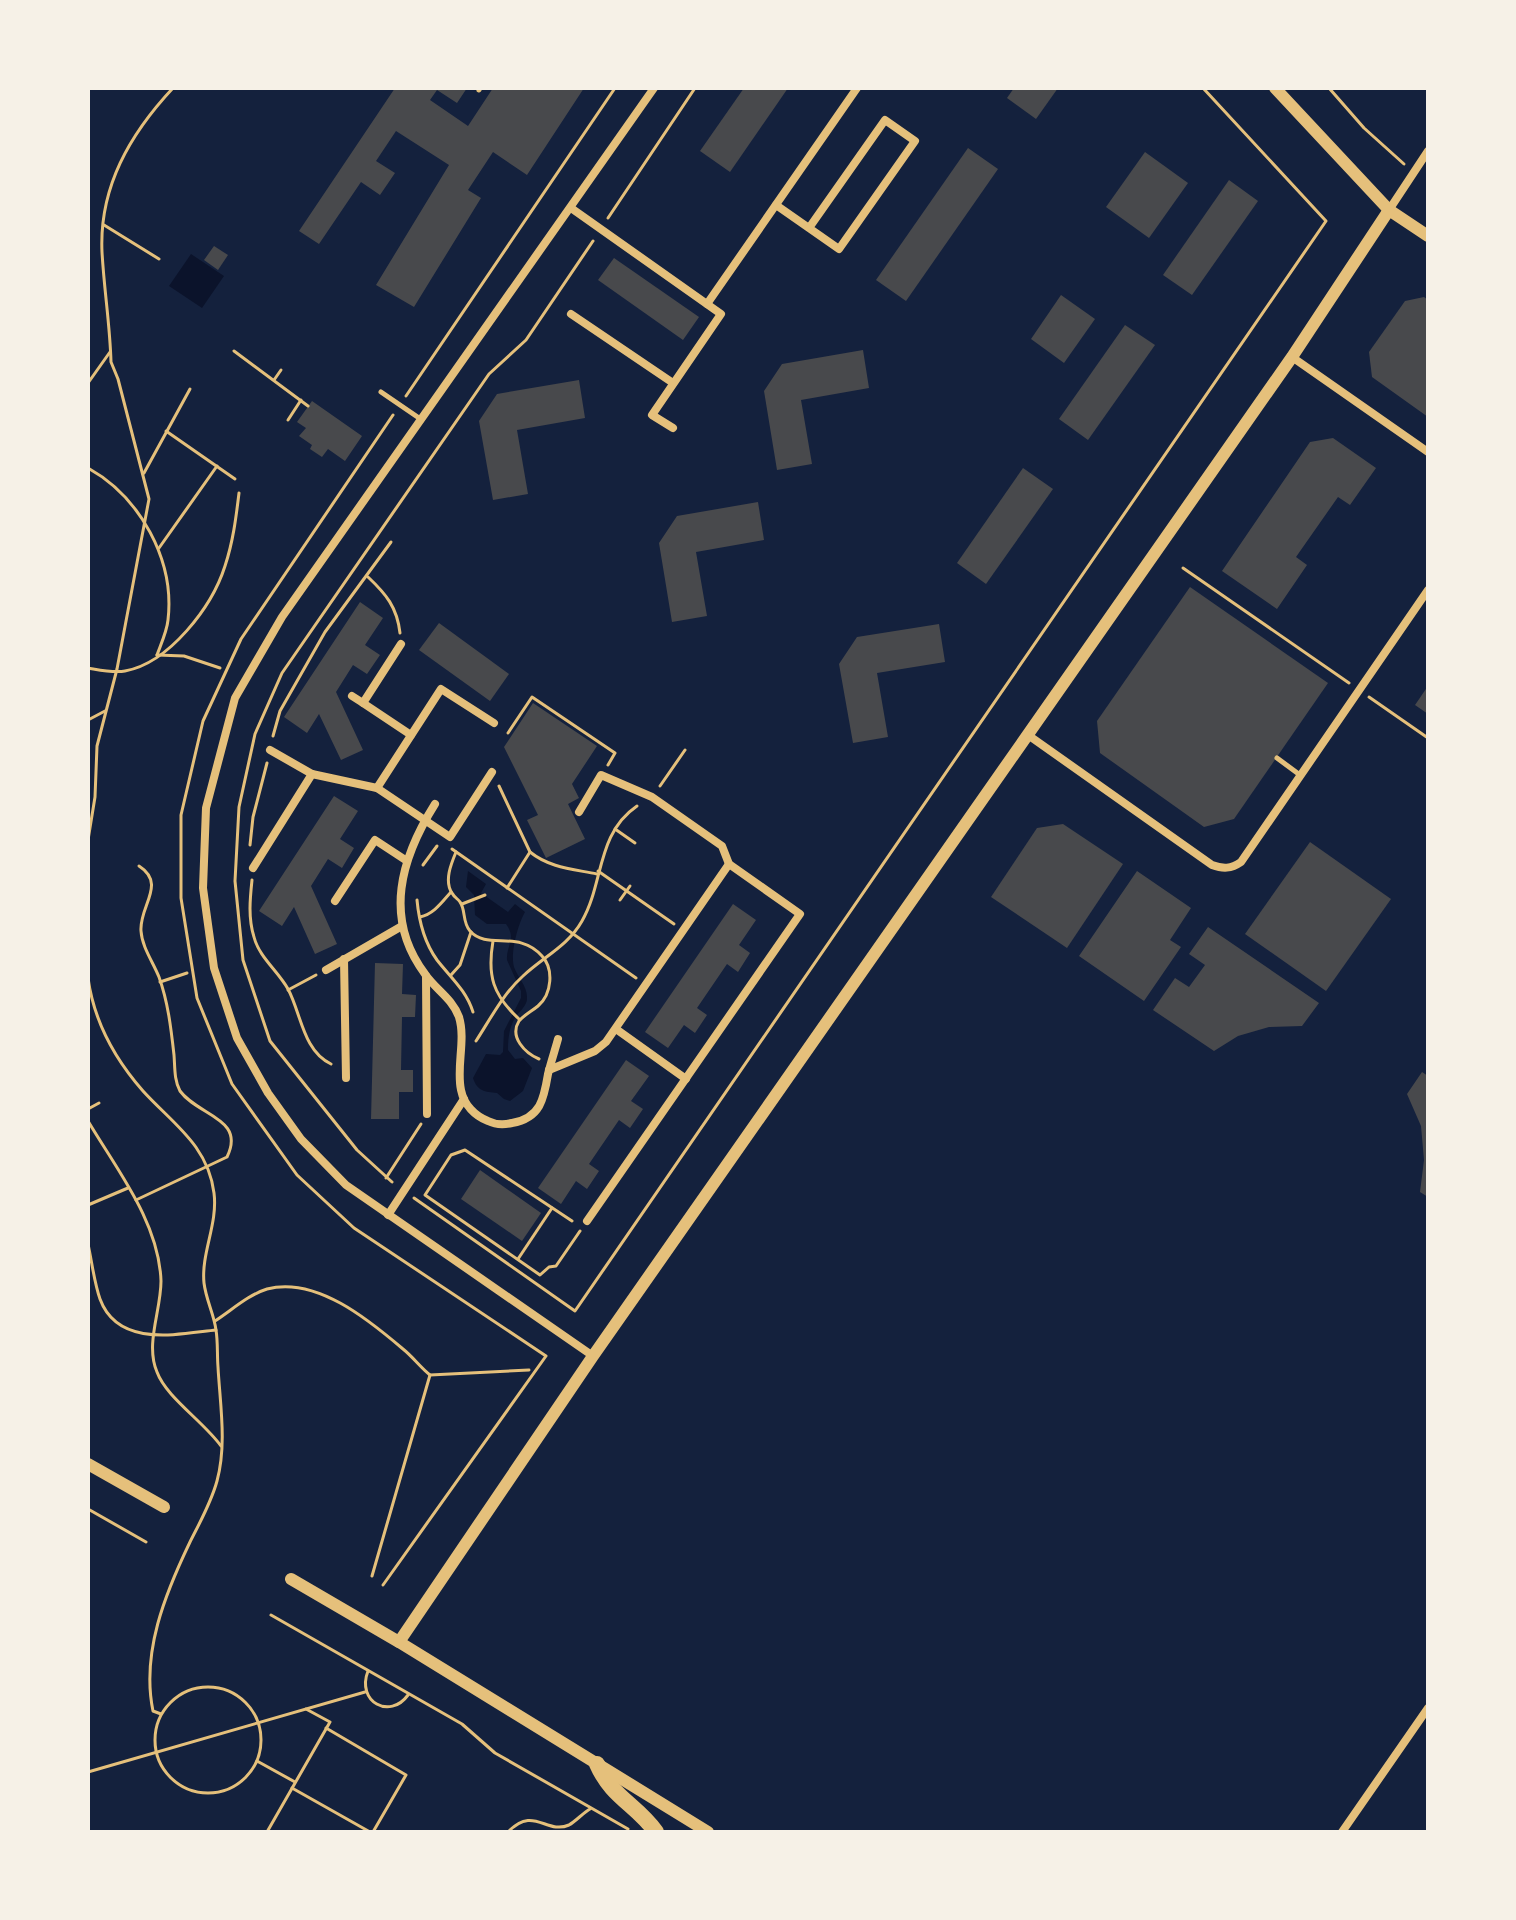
<svg xmlns="http://www.w3.org/2000/svg" width="1516" height="1920" viewBox="0 0 1516 1920" font-family="'Nunito Sans',sans-serif">
	<rect width="100%" height="100%" fill="#14213d"/>
	<g fill="#0b132b">
		<polygon points="191,254 224,276 202,308 169,286"/>
		<path d="M468,871L486,884L481,893L508,912L515,904L525,912C518,924 510,953 514,967C518,978 527,986 527,997C528,1006 519,1011 515,1018C509,1028 508,1039 508,1050L515,1059L523,1058L532,1068L523,1091L510,1101L504,1099L497,1093C485,1092 477,1091 473,1078L486,1054L500,1055L503,1052L504,1031L521,998V991L507,960C506,945 517,939 506,924H487L475,915L474,895L466,887Z"/>
	</g>
	<g fill="#48494c">
		<polygon points="395,88 467,88 457,103 437,90 430,100 468,126 493,88 584,88 527,175 493,152 468,190 481,198 414,307 376,285 449,165 396,131 376,161 395,173 380,195 361,182 319,244 299,231"/>
		<polygon points="744,88 788,88 730,172 700,151"/>
		<polygon points="1014,88 1058,88 1036,119 1007,98"/>
		<polygon points="968,148 998,169 906,301 876,280"/>
		<polygon points="1145,152 1188,183 1149,238 1106,207"/>
		<polygon points="1229,180 1258,201 1192,295 1163,275"/>
		<polygon points="214,246 228,255 218,270 204,260"/>
		<polygon points="614,258 699,317 683,340 598,280"/>
		<polygon points="1061,295 1095,319 1064,363 1031,339"/>
		<polygon points="1424,297 1428,300 1428,417 1372,377 1369,352 1405,301"/>
		<polygon points="1125,325 1155,345 1088,440 1059,419"/>
		<polygon points="863,350 869,388 801,400 812,464 777,470 764,391 782,364"/>
		<polygon points="579,380 585,418 517,430 528,494 493,500 479,421 497,394"/>
		<polygon points="312,401 362,436 345,461 328,449 322,457 310,449 312,445 299,436 306,428 297,422"/>
		<polygon points="1333,438 1376,468 1350,505 1338,497 1296,557 1307,565 1277,609 1222,571 1310,442"/>
		<polygon points="1023,468 1053,489 986,584 957,563"/>
		<polygon points="758,502 764,540 696,552 707,616 672,622 659,543 677,516"/>
		<polygon points="1190,587 1328,683 1234,819 1204,827 1100,753 1097,721"/>
		<polygon points="360,602 383,618 365,645 380,655 367,674 353,665 336,692 363,750 341,760 319,714 307,733 284,717"/>
		<polygon points="439,623 509,674 490,701 419,650"/>
		<polygon points="939,624 945,662 877,673 888,737 853,743 839,664 857,637"/>
		<polygon points="1428,686 1428,714 1415,705"/>
		<polygon points="533,703 597,746 572,784 579,798 568,804 585,839 546,858 527,820 538,815 504,747"/>
		<polygon points="334,796 358,811 340,839 354,848 342,868 328,859 311,886 337,944 315,954 294,907 282,926 259,911"/>
		<polygon points="1063,824 1123,864 1067,948 991,897 1037,828"/>
		<polygon points="1310,842 1391,899 1326,991 1245,934"/>
		<polygon points="1137,871 1191,908 1170,940 1181,947 1144,1001 1079,956"/>
		<polygon points="733,904 756,920 739,945 750,953 738,972 727,964 697,1008 707,1015 695,1033 684,1025 668,1048 645,1032"/>
		<polygon points="1208,927 1319,1003 1302,1026 1269,1027 1238,1036 1214,1051 1153,1010 1175,978 1189,987 1205,965 1189,954"/>
		<polygon points="375,963 403,964 402,994 416,995 415,1017 402,1017 401,1070 413,1070 413,1092 399,1092 399,1119 371,1119"/>
		<polygon points="626,1060 649,1076 631,1101 643,1109 630,1128 619,1120 589,1164 599,1171 587,1189 576,1181 561,1204 538,1188"/>
		<polygon points="1422,1072 1428,1076 1428,1197 1420,1192 1424,1160 1421,1126 1407,1094"/>
		<polygon points="480,1170 541,1213 522,1241 461,1199"/>
	</g>
	<g fill="none" stroke-linecap="round" stroke-linejoin="round">
		<g stroke="#e5c07b" stroke-width="3">
			<polyline points="1329,88 1364,128 1404,164"/>
			<polyline points="608,218 695,88"/>
			<polyline points="104,225 159,259"/>
			<polyline points="234,351 308,406"/>
			<polyline points="274,380 281,370"/>
			<polyline points="88,383 110,352"/>
			<polyline points="406,396 615,88"/>
			<polyline points="288,420 301,400"/>
			<polyline points="166,431 235,479"/>
			<path d="M88,468C140,497 175,560 168,620C167,631 161,644 157,655"/>
			<polyline points="144,473 190,389"/>
			<polyline points="159,548 217,466"/>
			<polyline points="1183,568 1349,683"/>
			<path d="M368,577C386,594 397,607 400,633"/>
			<polyline points="157,655 184,656 220,668"/>
			<path d="M88,668C100,670 113,673 125,671C169,663 212,607 225,566C233,542 236,518 239,493"/>
			<polyline points="1369,697 1428,738"/>
			<polyline points="88,720 105,711"/>
			<polyline points="508,733 532,697 615,753 608,765"/>
			<polyline points="273,736 280,711 325,632 391,542"/>
			<polyline points="499,786 530,852 507,888"/>
			<polyline points="660,786 685,750"/>
			<polyline points="615,829 635,843"/>
			<path d="M88,840L95,797L97,746L117,669L149,499L118,379L111,362C110,325 104,289 102,252C99,187 130,134 173,88"/>
			<polyline points="250,845 253,817 267,763"/>
			<polyline points="452,849 636,978"/>
			<path d="M456,852C451,864 444,881 452,893C454,897 458,899 460,902C466,910 462,922 470,931C488,951 518,929 542,956C554,969 552,994 538,1006C532,1011 524,1015 519,1021C509,1037 525,1053 539,1059"/>
			<path d="M530,852C550,868 573,869 597,874"/>
			<polyline points="423,865 437,846"/>
			<polyline points="598,871 674,924"/>
			<path d="M252,880C250,899 248,918 254,937C259,957 278,971 288,989C301,1013 303,1051 331,1064"/>
			<path d="M417,900C419,922 424,942 437,960C451,978 466,990 473,1012"/>
			<polyline points="620,900 630,886"/>
			<polyline points="462,904 485,895"/>
			<path d="M420,917C434,914 442,902 451,892"/>
			<path d="M493,941C487,976 493,995 519,1019"/>
			<polyline points="451,975 460,965 471,932"/>
			<path d="M88,978C94,1022 114,1058 143,1091C172,1123 208,1145 214,1193C218,1224 201,1253 204,1283C206,1300 214,1314 216,1330C218,1342 217,1355 218,1367C220,1404 227,1444 217,1481C211,1503 200,1522 190,1542C165,1594 141,1653 153,1711L161,1714"/>
			<polyline points="160,982 187,973"/>
			<polyline points="288,990 316,975"/>
			<path d="M476,1041C491,1018 503,994 523,976C543,957 568,946 582,921C604,883 596,834 637,806"/>
			<polyline points="88,1109 99,1103"/>
			<path d="M88,1121C117,1170 159,1222 161,1281C161,1311 145,1344 157,1372C166,1397 204,1422 221,1446"/>
			<polyline points="386,1178 421,1124"/>
			<polyline points="392,1182 357,1150 270,1041 243,960 235,881 239,807 255,734 282,673 489,374 526,340 593,241"/>
			<polyline points="414,1198 575,1311 1326,221 1203,88"/>
			<path d="M136,1200L227,1157C246,1118 198,1116 180,1091C174,1080 175,1067 174,1055C171,1028 168,1002 159,977C153,962 142,947 141,931C139,906 167,884 139,866"/>
			<polyline points="88,1205 128,1188"/>
			<polyline points="572,1221 465,1150 451,1155 425,1195 540,1275 549,1267 556,1266 580,1231"/>
			<path d="M88,1244C92,1262 94,1282 100,1299C118,1348 178,1334 216,1330"/>
			<polyline points="518,1259 552,1208"/>
			<path d="M215,1321C232,1310 248,1295 267,1289C316,1276 369,1320 403,1349C413,1357 420,1367 430,1375L529,1370"/>
			<polyline points="88,1509 146,1542"/>
			<polyline points="372,1576 430,1375"/>
			<polyline points="383,1585 546,1356 354,1228 297,1175 232,1084 197,998 181,898 181,815 203,721 241,639 393,415"/>
			<polyline points="271,1615 462,1724 495,1753 628,1829"/>
			<path d="M368,1671C356,1702 390,1720 408,1695"/>
			<circle cx="208" cy="1740" r="53"/>
			<polyline points="326,1728 406,1775 373,1832"/>
			<polyline points="257,1761 295,1782"/>
			<polyline points="88,1772 365,1692"/>
			<polyline points="292,1788 370,1832"/>
			<polyline points="267,1832 330,1722 306,1709"/>
			<path d="M508,1832C534,1805 546,1835 569,1825C576,1821 583,1813 590,1809"/>
		</g>
		<g stroke="#e5c07b" stroke-width="5">
			<polyline points="479,90 480,88"/>
			<polyline points="381,392 419,418"/>
			<polyline points="1277,758 1300,775"/>
		</g>
		<g stroke="#e5c07b" stroke-width="8">
			<polyline points="776,205 839,249 915,141 885,120 809,228"/>
			<polyline points="571,208 721,314 652,415 673,428"/>
			<polyline points="1389,210 1428,151"/>
			<polyline points="707,304 857,88"/>
			<polyline points="571,314 673,383"/>
			<polyline points="1292,357 1428,452"/>
			<polyline points="401,644 363,703 411,735"/>
			<polyline points="352,696 363,703"/>
			<path d="M1028,735L1212,865C1223,869 1231,869 1241,862L1428,590"/>
			<polyline points="270,750 312,774"/>
			<polyline points="377,788 441,689 494,723"/>
			<path d="M435,804C401,858 383,918 425,974C436,990 452,998 459,1017C466,1040 456,1067 461,1090C464,1105 475,1116 488,1121C496,1125 504,1125 512,1123C541,1118 544,1098 548,1074C551,1062 555,1050 558,1039"/>
			<polyline points="579,812 601,775 652,797 722,846 729,864 800,914 587,1221"/>
			<polyline points="253,868 312,774 377,788 450,837 492,772"/>
			<polyline points="335,901 375,840 407,861"/>
			<polyline points="344,959 346,1078"/>
			<polyline points="326,970 402,926"/>
			<polyline points="426,976 427,1114"/>
			<polyline points="616,1029 686,1079"/>
			<polyline points="549,1070 595,1051 606,1042 729,864"/>
			<polyline points="388,1215 464,1099"/>
			<polyline points="593,1356 346,1185 301,1139 268,1093 237,1038 214,968 203,888 206,808 235,698 282,617 654,88"/>
			<polyline points="1342,1832 1428,1708"/>
		</g>
		<g stroke="#e5c07b" stroke-width="12">
			<polyline points="1275,88 1389,210 1428,236"/>
			<polyline points="88,1464 164,1507"/>
			<polyline points="291,1579 399,1642 708,1832"/>
			<polyline points="399,1642 593,1356 1292,357 1389,210"/>
		</g>
		<path stroke="#e5c07b" stroke-width="16" d="M597,1764C612,1798 636,1804 656,1832"/>
	</g>
	<rect width="1516" height="1920" fill="none" stroke="#f6f1e7" stroke-width="180"/>
</svg>
